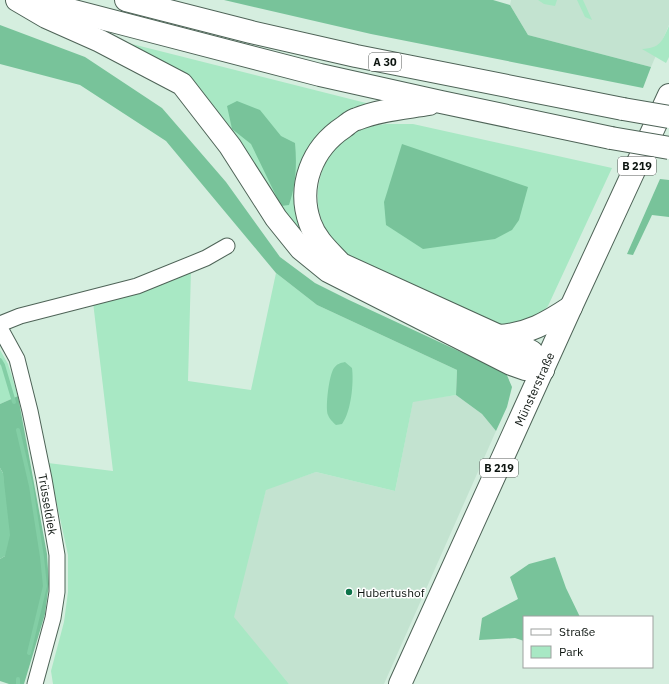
<svg xmlns="http://www.w3.org/2000/svg" width="669" height="684" viewBox="0 0 669 684" font-family="'IBM Plex Sans',sans-serif">
	<rect width="100%" height="100%" fill="#d5eedf"/>
	<g fill="#c3e3d0">
		<polygon points="511,0 669,0 669,25 651,67 528,35 510,5"/>
		<polygon points="456,395 482,414 496,431 384,684 289,684 233,617 266,489 316,472 395,491 413,401"/>
	</g>
	<g fill="#a8e8c4">
		<polygon points="538,0 557,0 555,6 544,4"/>
		<polygon points="577,0 583,0 592,20 585,17"/>
		<path d="M669,26V57L666,63L642,49C661,48 662,41 669,26Z"/>
		<polygon points="112,39 374,105 319,135 311,144 305,156 315,250 298,238 237,143"/>
		<path d="M386,124H413L612,168L548,306L539,316L526,324L491,326L348,257C336,244 322,229 319,210C314,185 325,150 347,136C358,128 373,126 386,124Z"/>
		<polygon points="191,270 188,381 251,390 276,273 317,305 457,370 456,395 413,402 395,491 316,472 266,490 234,617 289,684 53,684 51,671 64,622 68,592 68,555 48,463 113,471 93,302"/>
		<polygon points="0,350 8,364 18,396 0,404"/>
	</g>
	<g fill="#78c39a">
		<polygon points="224,0 493,0 510,5 528,35 651,67 643,88 371,34"/>
		<polygon points="0,25 85,57 162,108 226,182 280,257 315,283 349,300 506,373 512,387 507,407 496,431 482,414 456,395 457,370 317,305 276,273 166,141 80,85 0,64"/>
		<path d="M237,101L260,110L281,136L295,143C297,164 296,185 289,205L281,206L251,144L232,129L227,106Z"/>
		<polygon points="402,144 528,187 519,220 512,230 495,239 423,249 386,225 384,202"/>
		<polygon points="660,179 669,180 669,217 652,215 633,255 627,254"/>
		<polygon points="18,396 47,554 49,584 45,614 24,684 9,684 0,681 0,559 5,556 3,473 0,468 0,404"/>
		<polygon points="555,557 566,588 580,617 524,617 524,641 515,638 479,640 482,618 518,599 510,577 529,564"/>
	</g>
	<g fill="#83cea5">
		<path d="M345,362L352,368C354,383 351,412 342,424L336,425C333,422 330,420 328,415C325,408 329,375 334,368C337,364 340,363 345,362Z"/>
		<polygon points="0,468 3,473 10,535 5,556 0,559"/>
	</g>
	<g fill="none" stroke-linecap="round" stroke-linejoin="round">
		<g stroke="#83cea5" stroke-width="4">
			<polyline points="0,360 3,365 14,402"/>
			<polyline points="18,430 31,486 42,557 45,586 29,653"/>
			<polyline points="18,684 18,679"/>
		</g>
		<defs>
			<g id="minor">
				<polyline points="0,324 20,316 137,286 206,258 227,246"/>
				<path id="s1" d="M0,328L17,359L30,411L44,479L57,555V592L53,618L35,684"/>
			</g>
			<g id="primary">
				<path id="s2" d="M400,684L571,307L669,95"/>
			</g>
			<g id="motorway">
				<polyline points="17,0 46,17 100,41 182,84 230,146 276,218 301,249 328,271 511,364 525,369 543,370"/>
				<polyline points="39,0 70,10 320,75 441,102 611,138"/>
				<polyline points="126,0 251,32 356,56 623,109"/>
				<path d="M429,104C405,108 379,110 357,119C352,120 348,124 344,127C312,148 297,186 310,223C316,240 329,251 341,264L521,346L532,352L543,370"/>
				<path d="M499,336C528,334 547,323 571,307"/>
			</g>
		</defs>
		<use href="#minor" stroke="#4e6357" stroke-width="17"/>
		<use href="#primary" stroke="#4e6357" stroke-width="24"/>
		<use href="#motorway" stroke="#4e6357" stroke-width="24"/>
		<use href="#minor" stroke="#fff" stroke-width="15"/>
		<use href="#primary" stroke="#fff" stroke-width="22"/>
		<use href="#motorway" stroke="#fff" stroke-width="22"/>
		<defs>
			<g id="motorway-bridge">
				<polyline points="623,109 669,117"/>
				<polyline points="611,138 669,148"/>
			</g>
		</defs>
		<use href="#motorway-bridge" stroke="#4e6357" stroke-width="24" stroke-linecap="butt"/>
		<use href="#motorway-bridge" stroke="#fff" stroke-width="22"/>
	</g>
	<circle fill="#0d734a" stroke="#fff" stroke-width="1.5" cx="349" cy="592" r="4"/>
	<g text-anchor="middle" dominant-baseline="central" stroke-width="3" stroke-linejoin="round" paint-order="stroke">
		<g fill="#fff" stroke="#565b58" stroke-width="1">
			<rect x="369" y="53" width="32" height="18" rx="3"/>
			<rect x="618" y="157" width="38" height="18" rx="3"/>
			<rect x="480" y="459" width="38" height="18" rx="3"/>
		</g>
		<g font-size="11" font-weight="bold" fill="#0d1510">
			<text x="385" y="62">A 30</text>
			<text x="637" y="166">B 219</text>
			<text x="499" y="468">B 219</text>
		</g>
		<g font-size="12" fill="#0d1510" stroke="#fff">
			<text stroke="none"><textPath href="#s2" startOffset="324">Münsterstraße</textPath></text>
			<text stroke="none"><textPath href="#s1" startOffset="184">Trüsseldiek</textPath></text>
		</g>
		<g font-size="12" fill="#0d1510" stroke="#fff" text-anchor="start">
			<text x="357" y="592">Hubertushof</text>
		</g>
	</g>
	<rect x="523" y="616" width="130" height="52" fill="#ffffff" stroke="#9ea19f"/>
	<rect x="531" y="629" width="20" height="6" fill="#ffffff" stroke="#9ea19f"/>
	<text x="559" y="636" font-size="12" fill="#0d1510">Straße</text>
	<rect x="531" y="646" width="20" height="12" fill="#a8e8c4" stroke="#9ea19f"/>
	<text x="559" y="656" font-size="12" fill="#0d1510">Park</text>
</svg>
